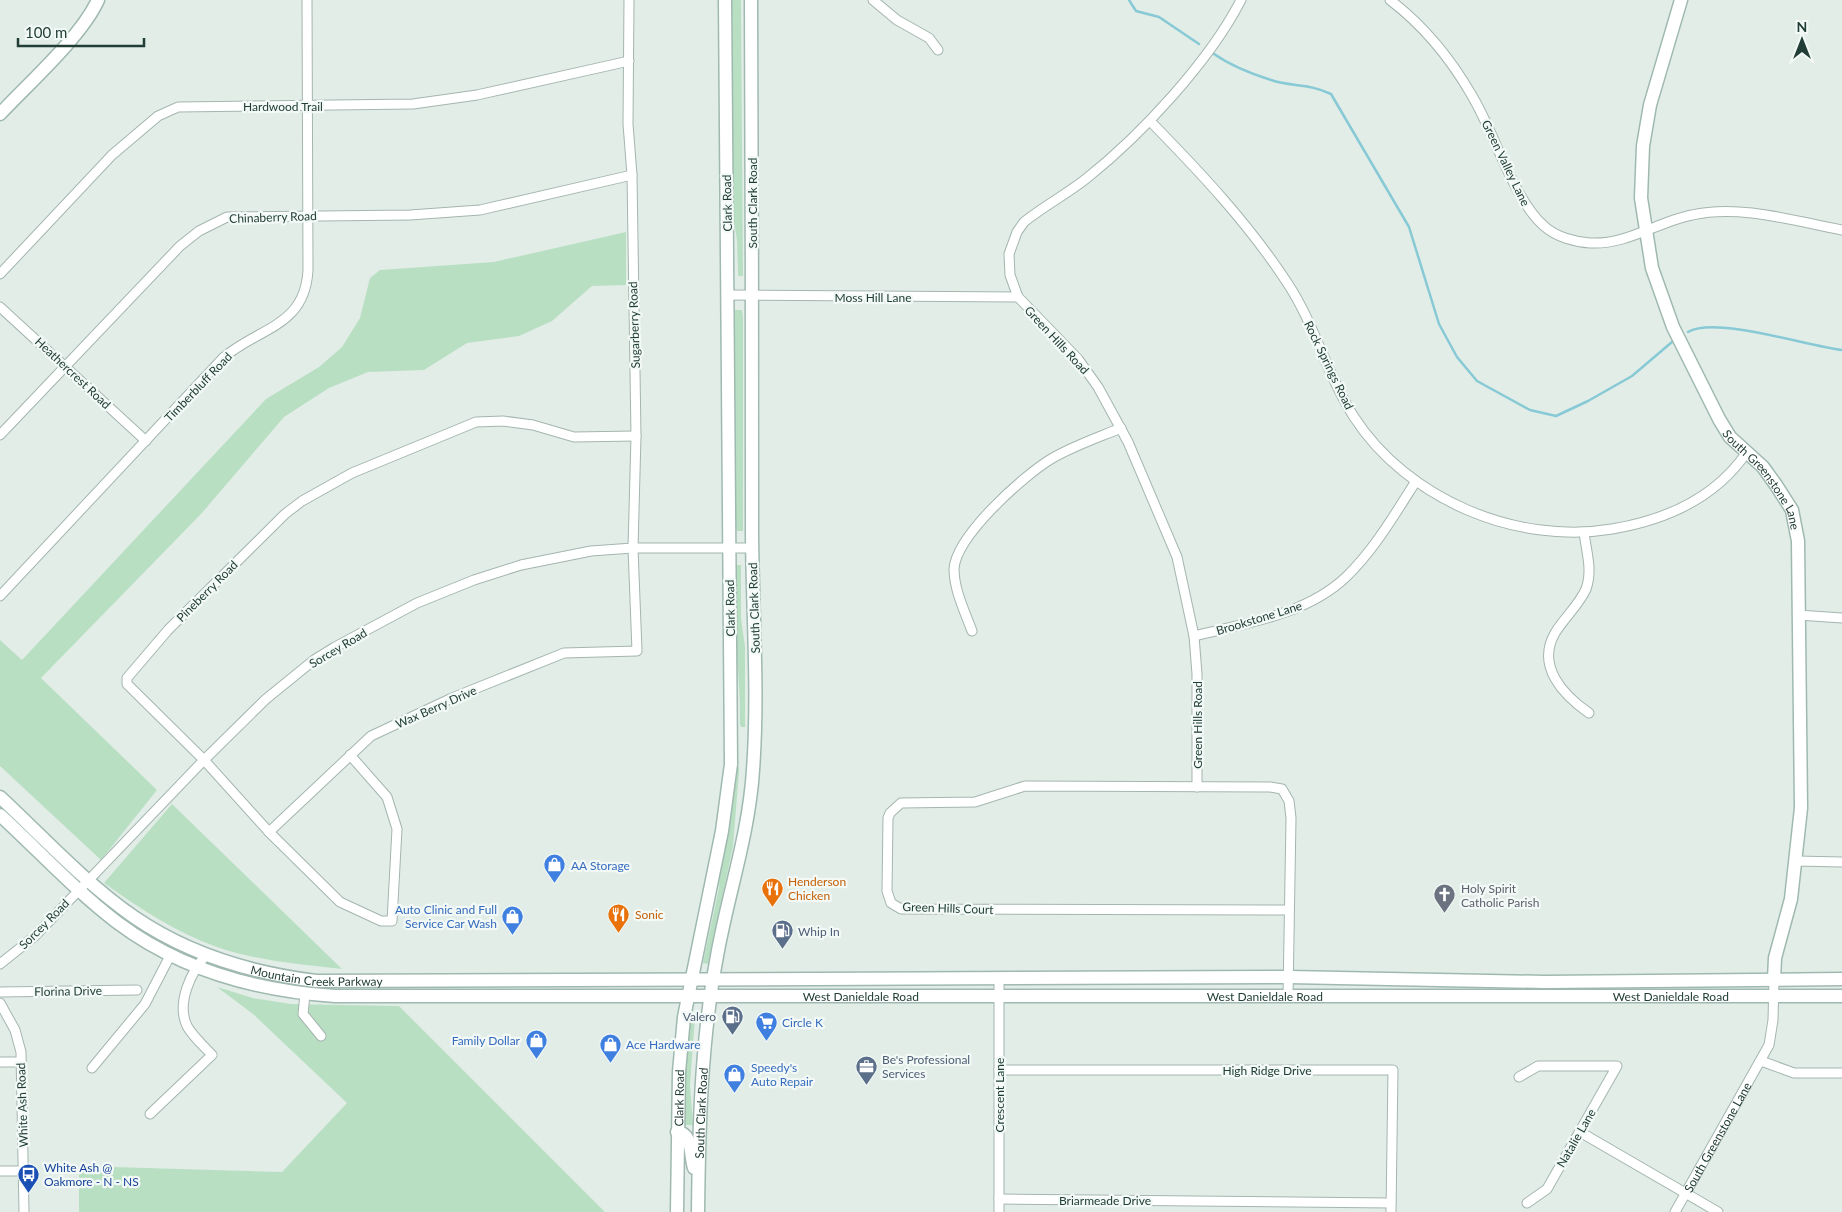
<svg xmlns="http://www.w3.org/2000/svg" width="1842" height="1212" viewBox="0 0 1842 1212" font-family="Lato,sans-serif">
	<rect width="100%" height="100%" fill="#e2ede8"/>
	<g fill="#b9dfc3">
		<polygon points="732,0 741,0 743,276 738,276 738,273 737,241 733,213"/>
		<polygon points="626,232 626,285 592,286 552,321 519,336 467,343 424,370 368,372 329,388 284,417 201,514 41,678 157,790 101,860 0,766 0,640 22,660 266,399 319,367 342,347 360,318 370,278 380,270 494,262"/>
		<polygon points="735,310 742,310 743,317 743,531 737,531 735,525"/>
		<path d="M736,565H741V618L745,647V727H741L740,724C741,672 730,617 736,565Z"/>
		<polygon points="735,767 739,767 739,772 733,846 708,964 703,963 719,888 720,863"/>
		<path d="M172,804L342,969C300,964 257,961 217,947C175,932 139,908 104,883Z"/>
		<polygon points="217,987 253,998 291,1004 399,1006 605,1212 79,1212 79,1166 282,1172 347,1103 253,1014"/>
		<polygon points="691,1015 695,1016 690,1085 693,1125 684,1125 686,1056"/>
	</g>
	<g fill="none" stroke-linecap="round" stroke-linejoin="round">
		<g stroke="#87c9d4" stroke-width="2.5">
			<polyline points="1129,0 1136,11 1159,17 1199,44"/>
			<path d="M1214,54C1230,65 1252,74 1271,80C1292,87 1308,83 1331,94L1409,227L1439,324L1457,357L1477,381L1530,410L1556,416L1588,401L1632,376L1672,342"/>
			<path d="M1688,332C1716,316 1807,346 1842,350"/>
		</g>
		<defs>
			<g id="street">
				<polyline points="873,0 897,20 929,38 938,50"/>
				<path d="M1390,0C1423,25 1450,58 1471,94C1494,131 1513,199 1544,226C1556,237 1575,242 1590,243C1627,245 1657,222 1692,215C1740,204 1794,221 1842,230"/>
				<path d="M1150,121C1200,172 1249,224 1288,284C1315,325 1327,375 1354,417C1407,499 1516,545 1612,529C1666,520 1715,499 1747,452"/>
				<polyline points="0,274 112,155 158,116 178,107 413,104 477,95 629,61"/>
				<polyline points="728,295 1018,297"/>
				<polyline points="0,307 146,441"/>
				<polyline points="0,435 180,246 199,231 227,217 410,215 480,210 632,175"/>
				<path d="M1584,532C1586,551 1593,570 1586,589C1579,605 1564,618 1555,633C1536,666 1563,695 1589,713"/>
				<path d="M0,596L223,358C259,327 305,327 308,270L307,0"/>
				<polyline points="1798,615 1842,618"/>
				<path d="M972,631C965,612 954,590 954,569C956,536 1023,476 1051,459C1073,446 1097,438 1121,428"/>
				<path d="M1194,636C1246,623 1306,615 1346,577C1374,550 1395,514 1416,481"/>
				<polyline points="350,755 387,797 397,829 392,921 381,921 340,902 269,832 204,760 127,684 127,678 168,630 285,514 302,501 352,473 476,422 503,421 533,425 574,437 636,436"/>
				<path d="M1197,787V674L1194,636L1177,557L1128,442L1098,387L1078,359L1018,297L1010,275L1009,254L1017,232L1024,222C1044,206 1067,194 1087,178C1141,135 1209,62 1241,0"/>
				<polyline points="269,832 371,736 452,698 564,653 637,651 633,548 636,436 632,175 628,124 629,0"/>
				<polyline points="1796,861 1842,862"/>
				<polyline points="0,964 35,936 204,760 266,699 314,660 335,647 417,603 474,580 521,565 591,551 633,548 752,548"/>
				<polyline points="999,978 999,1212"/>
				<polyline points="0,992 137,990"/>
				<polyline points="305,994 303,1014 321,1036"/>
				<polyline points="1288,996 1291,818 1289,801 1282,789 1270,787 1025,786 975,802 901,803 890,813 888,818 887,891 891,903 901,909 1289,910"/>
				<polyline points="0,1003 15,1030 21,1052 24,1212"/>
				<polyline points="1761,1061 1794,1073 1842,1073"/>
				<polyline points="0,1062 21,1062"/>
				<polyline points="92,1068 145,1004 171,954"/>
				<polyline points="999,1070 1393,1070 1391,1212"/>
				<polyline points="1519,1077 1538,1066 1617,1066 1547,1189 1527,1203"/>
				<path d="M150,1114L212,1055C204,1046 193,1037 187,1026C176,1003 191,972 206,955"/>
				<polyline points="1580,1132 1718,1212"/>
				<polyline points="0,1171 24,1171"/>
				<polyline points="999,1199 1391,1203"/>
				<path id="s1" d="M1675,1212L1769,1045L1773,1020L1774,979"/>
			</g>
			<g id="secondary">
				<path id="s2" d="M1681,0L1650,105L1643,146L1641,198L1652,268L1673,327L1719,419L1730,437L1763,467L1776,485L1792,510L1798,541L1801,808L1791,899L1775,958L1774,979"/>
				<path d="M0,114C29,83 81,37 98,0"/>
				<path id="s3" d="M0,797C43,837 85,883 134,917C188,954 251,973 316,981L1289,977L1545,982L1842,979"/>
				<path id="s4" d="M0,815C39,851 76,891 118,923C181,970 258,991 335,996H1842"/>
				<path d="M677,1132C693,1133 690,1156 694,1168"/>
				<path id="s5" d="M677,1212L679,1072L684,1017L722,831L731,764L725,0"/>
				<path id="s6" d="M698,1212C699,1126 701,1041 717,956C728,894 749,834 753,770C759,689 752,607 752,526C752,351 752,175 751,0"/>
			</g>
		</defs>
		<use href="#street" stroke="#a4b5af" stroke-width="11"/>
		<use href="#secondary" stroke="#9fb9b0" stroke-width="15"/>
		<use href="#street" stroke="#fff" stroke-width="9"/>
		<use href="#secondary" stroke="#fff" stroke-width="12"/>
	</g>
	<defs>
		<symbol id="shop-pin" viewBox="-11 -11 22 30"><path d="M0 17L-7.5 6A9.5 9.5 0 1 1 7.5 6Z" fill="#3f7fe0" stroke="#f2f9f6"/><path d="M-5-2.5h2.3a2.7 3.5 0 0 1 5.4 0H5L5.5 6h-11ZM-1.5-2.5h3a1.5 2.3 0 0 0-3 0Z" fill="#fff"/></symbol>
		<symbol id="restaurant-pin" viewBox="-11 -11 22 30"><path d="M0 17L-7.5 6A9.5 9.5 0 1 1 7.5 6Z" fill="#e8710a" stroke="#f2f9f6"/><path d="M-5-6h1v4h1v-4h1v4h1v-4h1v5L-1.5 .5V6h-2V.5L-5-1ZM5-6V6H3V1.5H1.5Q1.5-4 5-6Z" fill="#fff"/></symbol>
		<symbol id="church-pin" viewBox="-11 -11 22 30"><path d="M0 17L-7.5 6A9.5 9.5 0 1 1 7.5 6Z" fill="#6b7280" stroke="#f2f9f6"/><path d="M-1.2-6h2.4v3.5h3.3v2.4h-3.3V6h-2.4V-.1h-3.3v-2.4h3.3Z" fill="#fff"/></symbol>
		<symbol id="fuel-pin" viewBox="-11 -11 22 30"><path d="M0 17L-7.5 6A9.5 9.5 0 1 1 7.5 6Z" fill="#5c6f8a" stroke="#f2f9f6"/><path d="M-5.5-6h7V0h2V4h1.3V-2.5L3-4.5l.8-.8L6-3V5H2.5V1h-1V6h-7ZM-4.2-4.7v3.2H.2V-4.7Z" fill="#fff"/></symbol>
		<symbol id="supermarket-pin" viewBox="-11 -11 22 30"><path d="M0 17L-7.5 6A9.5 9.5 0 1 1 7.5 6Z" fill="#3f7fe0" stroke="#f2f9f6"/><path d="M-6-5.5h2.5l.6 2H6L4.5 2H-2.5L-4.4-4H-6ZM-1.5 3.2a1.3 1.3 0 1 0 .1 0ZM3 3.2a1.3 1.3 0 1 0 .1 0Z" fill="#fff"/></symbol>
		<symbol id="office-pin" viewBox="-11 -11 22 30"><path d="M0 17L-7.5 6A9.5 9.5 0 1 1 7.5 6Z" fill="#5c6f8a" stroke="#f2f9f6"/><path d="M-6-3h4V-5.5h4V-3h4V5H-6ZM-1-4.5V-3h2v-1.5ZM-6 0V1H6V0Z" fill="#fff"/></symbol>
		<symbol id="bus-pin" viewBox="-11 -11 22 30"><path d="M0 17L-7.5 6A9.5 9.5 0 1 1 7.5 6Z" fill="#1a4fb4" stroke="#f2f9f6"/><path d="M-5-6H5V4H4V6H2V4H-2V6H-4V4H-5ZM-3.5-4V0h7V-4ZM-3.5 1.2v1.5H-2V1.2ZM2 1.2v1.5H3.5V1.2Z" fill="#fff"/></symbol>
	</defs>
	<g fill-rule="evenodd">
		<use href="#shop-pin" x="542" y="852" width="25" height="34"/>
		<use href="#restaurant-pin" x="760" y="876" width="25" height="34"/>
		<use href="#church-pin" x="1432" y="882" width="25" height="34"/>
		<use href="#restaurant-pin" x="606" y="902" width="25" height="34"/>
		<use href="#shop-pin" x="500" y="904" width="25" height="34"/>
		<use href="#fuel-pin" x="770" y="918" width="25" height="34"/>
		<use href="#fuel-pin" x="720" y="1004" width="25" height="34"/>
		<use href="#supermarket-pin" x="754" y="1010" width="25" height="34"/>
		<use href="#shop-pin" x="524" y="1028" width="25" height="34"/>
		<use href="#shop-pin" x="598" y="1032" width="25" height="34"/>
		<use href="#office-pin" x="854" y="1054" width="25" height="34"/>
		<use href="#shop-pin" x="722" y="1062" width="25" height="34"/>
		<use href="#bus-pin" x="16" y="1162" width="25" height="34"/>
	</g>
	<g text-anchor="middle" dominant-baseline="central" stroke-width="4.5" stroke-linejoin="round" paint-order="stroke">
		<g font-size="12" fill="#213e36" stroke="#f2f9f6">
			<text x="283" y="106">Hardwood Trail</text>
			<text transform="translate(1506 163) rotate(64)">Green Valley Lane</text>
			<text transform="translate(727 203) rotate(-91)">Clark Road</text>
			<text transform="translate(752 203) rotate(-90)">South Clark Road</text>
			<text transform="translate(273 217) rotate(-2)">Chinaberry Road</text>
			<text x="873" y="297">Moss Hill Lane</text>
			<text transform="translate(634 325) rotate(-92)">Sugarberry Road</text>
			<text transform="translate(1057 340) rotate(47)">Green Hills Road</text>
			<text transform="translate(1329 365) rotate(64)">Rock Springs Road</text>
			<text transform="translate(73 373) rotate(43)">Heathercrest Road</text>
			<text transform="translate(198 387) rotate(-46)">Timberbluff Road</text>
			<text stroke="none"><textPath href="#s2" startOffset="515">South Greenstone Lane</textPath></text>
			<text transform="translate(207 591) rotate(-45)">Pineberry Road</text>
			<text transform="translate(730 608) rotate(-91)">Clark Road</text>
			<text transform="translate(754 608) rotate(-92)">South Clark Road</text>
			<text transform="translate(1259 618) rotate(-17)">Brookstone Lane</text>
			<text transform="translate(338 648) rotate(-31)">Sorcey Road</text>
			<text transform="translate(436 707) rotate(-24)">Wax Berry Drive</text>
			<text transform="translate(1197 725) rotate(-90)">Green Hills Road</text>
			<text transform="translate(948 908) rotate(2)">Green Hills Court</text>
			<text transform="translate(44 924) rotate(-45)">Sorcey Road</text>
			<text stroke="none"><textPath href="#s3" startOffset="375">Mountain Creek Parkway</textPath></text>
			<text transform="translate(68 991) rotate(-1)">Florina Drive</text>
			<text stroke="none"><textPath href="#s4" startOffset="918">West Danieldale Road</textPath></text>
			<text stroke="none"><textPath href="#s4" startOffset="1322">West Danieldale Road</textPath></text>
			<text stroke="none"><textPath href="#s4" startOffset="1728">West Danieldale Road</textPath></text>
			<text x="1267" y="1070">High Ridge Drive</text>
			<text transform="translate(999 1095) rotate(-90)">Crescent Lane</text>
			<text stroke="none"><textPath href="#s5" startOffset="114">Clark Road</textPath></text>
			<text transform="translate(22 1105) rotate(-92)">White Ash Road</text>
			<text stroke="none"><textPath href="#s6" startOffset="99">South Clark Road</textPath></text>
			<text stroke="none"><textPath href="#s1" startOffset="86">South Greenstone Lane</textPath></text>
			<text transform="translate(1576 1138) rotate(-60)">Natalie Lane</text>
			<text x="1105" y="1200">Briarmeade Drive</text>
		</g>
		<g font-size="12" fill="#366cbe" stroke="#f2f9f6" text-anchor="start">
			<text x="571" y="865">AA Storage</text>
			<text x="497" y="909" text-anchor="end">Auto Clinic and Full<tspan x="497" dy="14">Service Car Wash</tspan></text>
			<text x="782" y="1022">Circle K</text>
			<text x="520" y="1040" text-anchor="end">Family Dollar</text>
			<text x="626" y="1044">Ace Hardware</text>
			<text x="751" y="1067">Speedy's<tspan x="751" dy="14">Auto Repair</tspan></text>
		</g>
		<g font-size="12" fill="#c56008" stroke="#f2f9f6" text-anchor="start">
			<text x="788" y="881">Henderson<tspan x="788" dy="14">Chicken</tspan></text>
			<text x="635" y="914">Sonic</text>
		</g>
		<g font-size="12" fill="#5b616d" stroke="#f2f9f6" text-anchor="start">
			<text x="1461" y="888">Holy Spirit<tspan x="1461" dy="14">Catholic Parish</tspan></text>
		</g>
		<g font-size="12" fill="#4e5e75" stroke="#f2f9f6" text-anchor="start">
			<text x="798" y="931">Whip In</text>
			<text x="716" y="1016" text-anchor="end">Valero</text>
			<text x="882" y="1059">Be's Professional<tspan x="882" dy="14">Services</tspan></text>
		</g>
		<g font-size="12" fill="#164399" stroke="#f2f9f6" text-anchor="start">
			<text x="44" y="1167">White Ash @<tspan x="44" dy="14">Oakmore - N - NS</tspan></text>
		</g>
	</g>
	<g transform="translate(1802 40)" stroke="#f2f9f6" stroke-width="4" paint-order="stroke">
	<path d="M0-4L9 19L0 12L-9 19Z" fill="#213e36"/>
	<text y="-8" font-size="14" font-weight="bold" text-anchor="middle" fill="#213e36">N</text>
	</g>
	<path d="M18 38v8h126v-8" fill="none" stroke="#213e36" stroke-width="2.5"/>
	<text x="25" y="38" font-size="15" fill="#213e36" stroke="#f2f9f6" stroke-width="4" paint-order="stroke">100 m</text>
</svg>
